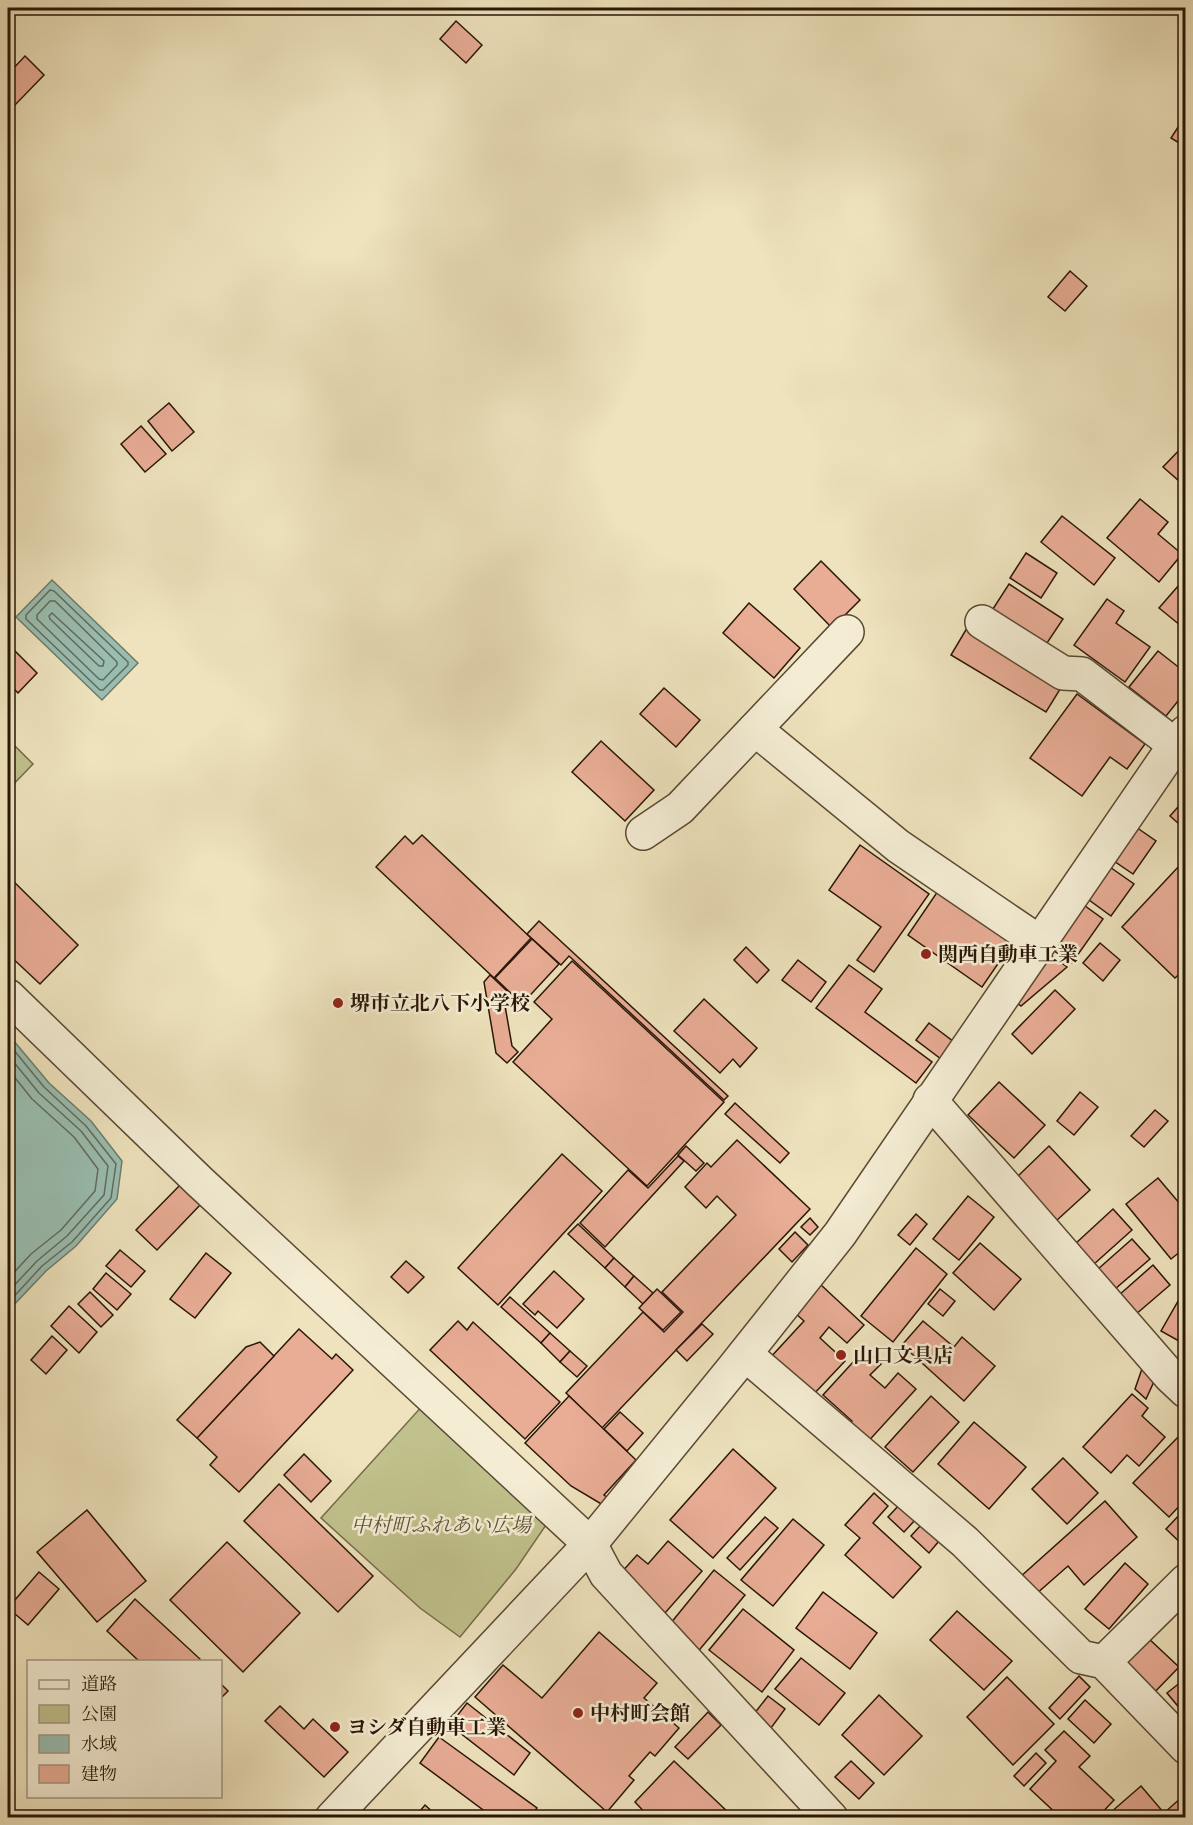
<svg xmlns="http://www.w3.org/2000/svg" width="1193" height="1825" viewBox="0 0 1193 1825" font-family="'IM FELL Double Pica','Noto Serif JP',serif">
	<rect width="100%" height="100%" fill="#eee3bd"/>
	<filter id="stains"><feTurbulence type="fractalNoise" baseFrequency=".00333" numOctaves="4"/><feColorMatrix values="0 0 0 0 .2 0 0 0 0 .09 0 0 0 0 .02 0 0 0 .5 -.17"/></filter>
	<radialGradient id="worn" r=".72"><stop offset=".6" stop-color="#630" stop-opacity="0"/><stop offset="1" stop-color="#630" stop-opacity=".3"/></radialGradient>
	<g fill="#c0c18c" stroke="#756c4a" stroke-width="1.5">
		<polygon points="8,739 33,764 8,790"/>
		<polygon points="424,1404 548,1522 516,1569 460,1637 420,1608 321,1518"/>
	</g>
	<g fill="#99beb1" stroke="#6d7b6d" stroke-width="1.5">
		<polygon points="52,580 138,663 102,700 16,617"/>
		<polygon points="8,1034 49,1083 91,1121 122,1161 117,1199 76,1246 46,1271 8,1311"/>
	</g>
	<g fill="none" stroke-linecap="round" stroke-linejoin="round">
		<g stroke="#626a5c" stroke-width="1.5">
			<polygon points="50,590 54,591 128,662 128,665 103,690 100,690 26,619 26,615"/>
			<polygon points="50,601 55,601 117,662 117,665 103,680 99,679 37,619 37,615"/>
			<polygon points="52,613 104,661 103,666 99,666 50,619 49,616"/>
			<polyline points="8,1043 44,1087 86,1126 116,1164 111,1198 72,1242 42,1266 8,1303"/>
			<polyline points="8,1055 39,1093 81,1131 108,1166 104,1195 67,1236 37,1261 8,1292"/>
			<polyline points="8,1069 32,1099 74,1137 98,1169 95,1191 61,1230 31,1254 8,1279"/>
		</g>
	</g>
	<g fill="#e9ad96" stroke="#2a1607" stroke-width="1.5">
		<polygon points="456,21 482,45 466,63 440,39"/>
		<polygon points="25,56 44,75 15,105 8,97 8,74"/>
		<polygon points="1180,124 1186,128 1184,146 1171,138"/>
		<polygon points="1070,271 1087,286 1065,311 1048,297"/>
		<polygon points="169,403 194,432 172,451 148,421"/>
		<polygon points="141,426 166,454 145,472 121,444"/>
		<polygon points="1186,443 1186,487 1163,467"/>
		<polygon points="1140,499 1168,522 1158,534 1182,554 1159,582 1107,538"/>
		<polygon points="1062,516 1115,558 1094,585 1041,542"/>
		<polygon points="1026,553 1057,573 1041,598 1010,578"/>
		<polygon points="821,561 860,600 832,628 794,589"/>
		<polygon points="1186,577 1186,630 1159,608"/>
		<polygon points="1009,584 1063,619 1045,646 991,612"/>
		<polygon points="1107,599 1124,611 1116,623 1150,647 1125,682 1074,645"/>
		<polygon points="749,603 800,648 774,678 723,633"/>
		<polygon points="967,628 1062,686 1046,712 951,655"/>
		<polygon points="8,644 37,673 18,693 8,683"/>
		<polygon points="1158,651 1186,673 1186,691 1166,716 1129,687"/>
		<polygon points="664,688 700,720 676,747 640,714"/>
		<polygon points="1077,694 1145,744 1127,769 1110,757 1082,796 1030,758"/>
		<polygon points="601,741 654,790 625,821 572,772"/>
		<polygon points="1186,798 1186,830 1170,816"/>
		<polygon points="1133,825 1156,841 1133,874 1111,859"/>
		<polygon points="422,835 531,938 494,978 376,867 405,836 413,844"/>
		<polygon points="860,845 929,894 874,972 857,960 881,927 829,890"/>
		<polygon points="1107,865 1134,884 1111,916 1085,897"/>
		<polygon points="1180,865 1186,870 1186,934 1179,940 1186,946 1186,968 1175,978 1122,927"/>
		<polygon points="8,876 78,945 40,984 8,954"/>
		<polygon points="938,891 1013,942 982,987 908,935"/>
		<polygon points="1081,903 1103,919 1072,963 1050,948"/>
		<polygon points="539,921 728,1096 724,1100 569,956 561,965 527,934"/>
		<polygon points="532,939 559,964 522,1004 495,978"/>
		<polygon points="1100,943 1120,960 1103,981 1083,963"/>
		<polygon points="746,947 769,970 757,983 734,960"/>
		<polygon points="1047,952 1067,967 1021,1006 1013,1000"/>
		<polygon points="798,960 826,982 811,1002 782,980"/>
		<polygon points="572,961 724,1102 647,1186 513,1062 552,1019 534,1002"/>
		<polygon points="849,965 882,989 865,1012 932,1062 916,1083 816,1008"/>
		<polygon points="490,975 507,991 503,994 512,1046 518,1052 507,1063 496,1053 484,982"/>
		<polygon points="1055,990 1075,1009 1032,1054 1012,1034"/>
		<polygon points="704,999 757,1048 740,1067 733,1059 720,1073 674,1031"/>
		<polygon points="929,1023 954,1042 941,1059 916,1040"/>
		<polygon points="999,1082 1045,1125 1014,1158 968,1115"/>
		<polygon points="1080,1092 1098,1107 1074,1135 1057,1121"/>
		<polygon points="735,1103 789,1153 780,1163 725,1114"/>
		<polygon points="1155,1110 1168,1121 1144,1147 1131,1136"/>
		<polygon points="737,1140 810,1209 602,1428 566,1393 643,1312 664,1332 683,1312 662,1292 736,1215 717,1196 706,1208 685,1187 707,1163 711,1167"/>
		<polygon points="686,1146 704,1163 696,1171 678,1155"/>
		<polygon points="1049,1146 1090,1190 1056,1221 1016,1178"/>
		<polygon points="562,1154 602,1191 498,1305 458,1268"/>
		<polygon points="678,1156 684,1161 605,1247 580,1223 628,1170 648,1188"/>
		<polygon points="1158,1178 1186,1211 1186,1247 1171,1259 1126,1204"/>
		<polygon points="181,1184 201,1204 157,1250 136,1230"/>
		<polygon points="968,1196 994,1217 959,1260 933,1239"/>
		<polygon points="1113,1209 1132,1230 1093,1265 1075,1244"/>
		<polygon points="916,1214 927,1224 910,1245 898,1235"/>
		<polygon points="810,1218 818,1227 810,1235 801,1227"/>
		<polygon points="578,1224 614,1258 605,1268 568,1234"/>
		<polygon points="795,1232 808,1245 792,1262 779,1249"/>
		<polygon points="1132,1239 1150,1259 1115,1289 1097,1270"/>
		<polygon points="980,1243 1021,1279 994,1310 953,1273"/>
		<polygon points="916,1248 947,1274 893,1342 861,1316"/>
		<polygon points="120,1250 145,1271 131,1287 106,1266"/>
		<polygon points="206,1253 231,1273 195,1318 170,1299"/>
		<polygon points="614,1258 634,1276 625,1287 605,1268"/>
		<polygon points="406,1261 424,1277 408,1293 391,1277"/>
		<polygon points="1153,1265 1170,1285 1135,1315 1118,1296"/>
		<polygon points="554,1271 584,1299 557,1328 538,1311 535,1315 523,1304"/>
		<polygon points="106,1273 131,1294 117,1310 93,1289"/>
		<polygon points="634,1276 653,1293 643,1304 625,1287"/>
		<polygon points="820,1284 864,1325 847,1343 829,1327 820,1338 845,1361 811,1397 769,1359 804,1321 794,1312"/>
		<polygon points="657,1289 681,1312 663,1330 639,1308"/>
		<polygon points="940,1289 955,1301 943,1316 928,1304"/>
		<polygon points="1185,1289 1186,1289 1186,1345 1161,1331"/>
		<polygon points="90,1292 113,1315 101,1327 78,1304"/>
		<polygon points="510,1297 550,1333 541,1343 501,1307"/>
		<polygon points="69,1306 97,1332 79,1353 51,1326"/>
		<polygon points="458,1321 467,1330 473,1322 560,1402 525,1439 430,1350"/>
		<polygon points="923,1321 954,1347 962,1337 995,1366 964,1401 902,1345"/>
		<polygon points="702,1324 713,1334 687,1361 676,1350"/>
		<polygon points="299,1329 332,1359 336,1354 353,1370 239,1492 210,1465 217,1457 197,1438"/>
		<polygon points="550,1333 570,1351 560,1362 541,1343"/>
		<polygon points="52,1336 67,1350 46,1374 31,1360"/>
		<polygon points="260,1342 274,1356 197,1438 177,1420 246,1347"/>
		<polygon points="865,1349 881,1364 870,1375 885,1388 898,1373 916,1389 864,1446 846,1429 852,1421 823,1395"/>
		<polygon points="570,1351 587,1366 577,1377 560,1362"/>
		<polygon points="1144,1363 1157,1375 1146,1399 1135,1389"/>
		<polygon points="1132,1394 1148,1408 1142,1416 1165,1437 1139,1466 1127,1455 1111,1473 1083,1447"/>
		<polygon points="569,1396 636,1460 604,1495 609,1499 603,1505 571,1486 525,1443"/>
		<polygon points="931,1396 959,1422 913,1472 885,1447"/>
		<polygon points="620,1412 643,1433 627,1451 604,1429"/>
		<polygon points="974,1422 1026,1467 989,1509 938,1464"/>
		<polygon points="1181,1434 1186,1439 1186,1460 1184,1462 1186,1464 1186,1499 1169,1517 1133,1483"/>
		<polygon points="733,1449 776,1488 713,1558 670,1520"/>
		<polygon points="304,1454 331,1481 311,1502 284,1475"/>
		<polygon points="1063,1458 1098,1493 1067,1524 1032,1489"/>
		<polygon points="279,1484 373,1576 338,1612 244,1521"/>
		<polygon points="874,1493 888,1506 873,1523 921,1567 893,1598 845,1555 860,1538 845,1525"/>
		<polygon points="1105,1501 1137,1537 1084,1585 1068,1566 1035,1595 1019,1578"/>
		<polygon points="900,1504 916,1519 904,1532 888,1517"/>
		<polygon points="87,1510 146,1581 97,1622 37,1552"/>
		<polygon points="1183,1511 1186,1514 1186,1548 1166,1529"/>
		<polygon points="765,1517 778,1528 740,1570 727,1558"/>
		<polygon points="793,1519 824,1545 773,1606 741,1580"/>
		<polygon points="921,1525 939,1541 929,1553 911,1536"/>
		<polygon points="668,1541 702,1571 665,1613 621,1573 637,1555 648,1564"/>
		<polygon points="227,1542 300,1613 243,1672 170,1600"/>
		<polygon points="1125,1563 1148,1584 1109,1629 1085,1609"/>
		<polygon points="714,1570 745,1595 696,1654 666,1629"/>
		<polygon points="39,1572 59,1589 28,1625 8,1608"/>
		<polygon points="823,1592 877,1633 850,1669 796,1628"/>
		<polygon points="135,1599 200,1659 198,1662 140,1662 107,1631"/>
		<polygon points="743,1609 794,1650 762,1692 709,1650"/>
		<polygon points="957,1611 1012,1661 984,1690 930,1640"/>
		<polygon points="599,1632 657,1683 644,1698 679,1728 655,1756 650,1752 629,1776 634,1780 607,1812 475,1697 503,1665 542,1698"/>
		<polygon points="1147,1637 1179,1667 1150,1697 1119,1666"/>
		<polygon points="801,1658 845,1693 819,1725 775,1689"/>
		<polygon points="1079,1676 1090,1687 1060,1719 1049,1708"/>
		<polygon points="1007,1677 1054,1724 1013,1765 967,1717"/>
		<polygon points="1186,1678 1186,1716 1167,1693"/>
		<polygon points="220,1683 228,1691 220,1699"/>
		<polygon points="879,1695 922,1736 884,1775 842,1735"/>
		<polygon points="768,1696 785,1709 771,1728 754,1714"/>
		<polygon points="1085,1700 1111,1724 1094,1743 1068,1719"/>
		<polygon points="467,1703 530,1753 514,1775 450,1725"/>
		<polygon points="280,1706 304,1729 313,1719 348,1752 324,1777 265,1721"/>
		<polygon points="708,1712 721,1725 688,1759 675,1747"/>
		<polygon points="1064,1731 1090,1756 1079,1767 1114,1800 1097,1818 1061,1818 1030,1789 1056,1761 1045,1750"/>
		<polygon points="439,1737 537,1808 530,1818 494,1818 420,1763"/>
		<polygon points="1036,1753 1046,1763 1024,1786 1014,1776"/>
		<polygon points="674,1761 729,1813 725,1818 650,1818 635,1802"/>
		<polygon points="851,1761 874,1783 859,1799 835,1777"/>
		<polygon points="1141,1786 1164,1813 1182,1797 1186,1802 1186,1818 1114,1818 1110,1813"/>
		<polygon points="425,1805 439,1818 414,1818"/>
		<polygon points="8,1806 19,1815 17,1818 8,1818"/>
	</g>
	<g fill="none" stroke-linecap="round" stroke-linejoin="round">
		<defs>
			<g id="street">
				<polyline points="982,622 1063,673 1082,674 1175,745"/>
				<polyline points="755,729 898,846 1039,942"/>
				<polyline points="643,833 680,808 847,632"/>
				<polyline points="8,996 199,1181 590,1544 606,1574 831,1818"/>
				<polyline points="930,1100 1170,1376 1186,1391"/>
				<polyline points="745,1354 965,1542 1081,1657 1104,1662 1186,1747"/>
				<polyline points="1104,1662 1186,1581"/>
				<polyline points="332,1818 590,1544 732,1370 840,1234 1175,745 1186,732"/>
			</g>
		</defs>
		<use href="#street" stroke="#5b4934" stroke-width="36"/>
		<use href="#street" stroke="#f4edd4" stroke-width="33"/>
	</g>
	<g fill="#8f2418" stroke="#f4edd4" stroke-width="2">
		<circle cx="926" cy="954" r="6"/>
		<circle cx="338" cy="1003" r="6"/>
		<circle cx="841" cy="1355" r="6"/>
		<circle cx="578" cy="1713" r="6"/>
		<circle cx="335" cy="1727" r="6"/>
	</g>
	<g text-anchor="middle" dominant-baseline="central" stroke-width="5" stroke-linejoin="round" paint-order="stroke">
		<g font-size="20" font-weight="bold" fill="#2a1607" stroke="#f4edd4" text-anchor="start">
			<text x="938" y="954">関西自動車工業</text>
			<text x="350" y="1003">堺市立北八下小学校</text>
			<text x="853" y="1355">山口文具店</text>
			<text x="590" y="1713">中村町会館</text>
			<text x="347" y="1727">ヨシダ自動車工業</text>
		</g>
		<g font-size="20" font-style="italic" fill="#5e5236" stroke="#f4edd4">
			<text x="441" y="1525">中村町ふれあい広場</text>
		</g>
	</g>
	<rect width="1193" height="1825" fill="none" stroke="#eee3bd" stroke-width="30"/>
	<rect x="9" y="9" width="1175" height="1807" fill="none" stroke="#2a1607" stroke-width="3"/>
	<rect x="15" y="15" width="1163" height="1795" fill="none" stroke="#2a1607" stroke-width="1.5"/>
	<rect x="27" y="1660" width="195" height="138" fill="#f4edd4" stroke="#a39782" stroke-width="1.5"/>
	<rect x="39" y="1680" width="30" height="9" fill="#f4edd4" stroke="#a39782" stroke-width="1.5"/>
	<text x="81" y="1690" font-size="18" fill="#2a1607">道路</text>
	<rect x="39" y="1705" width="30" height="18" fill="#c0c18c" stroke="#a39782" stroke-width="1.5"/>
	<text x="81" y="1720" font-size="18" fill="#2a1607">公園</text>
	<rect x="39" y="1735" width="30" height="18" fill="#99beb1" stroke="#a39782" stroke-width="1.5"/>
	<text x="81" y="1750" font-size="18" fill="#2a1607">水域</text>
	<rect x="39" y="1765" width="30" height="18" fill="#e9ad96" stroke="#a39782" stroke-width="1.5"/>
	<text x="81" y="1780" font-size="18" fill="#2a1607">建物</text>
	<rect width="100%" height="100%" filter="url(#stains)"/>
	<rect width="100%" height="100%" fill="url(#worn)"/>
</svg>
